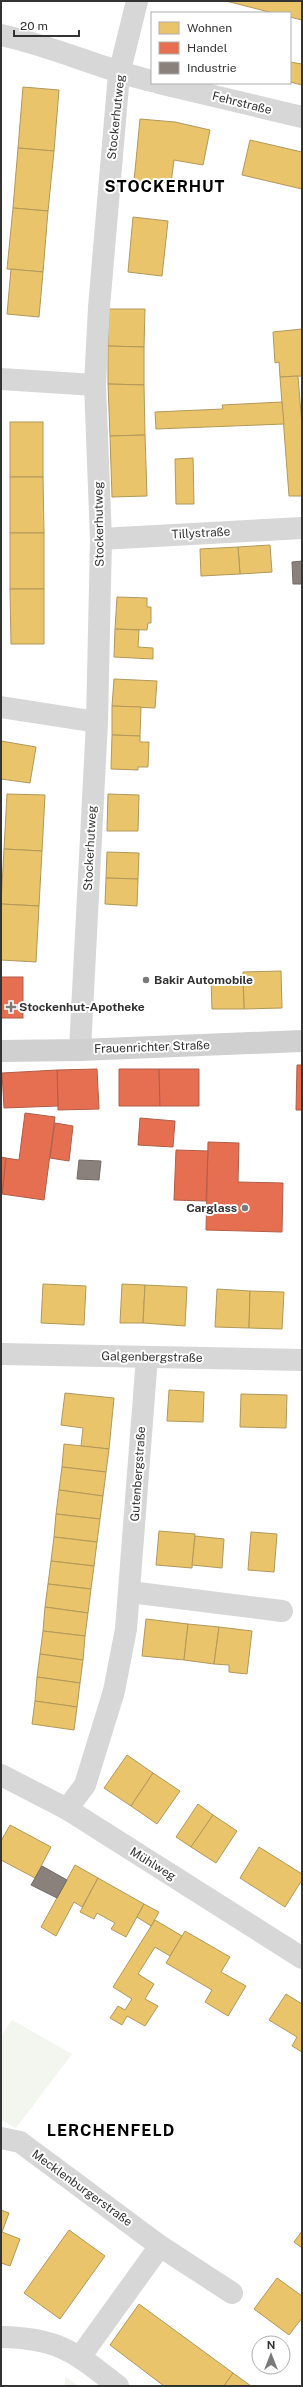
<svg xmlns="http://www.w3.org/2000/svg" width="303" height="2387" viewBox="0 0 303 2387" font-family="'Public Sans',sans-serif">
	<rect width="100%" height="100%" fill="#fff"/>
	<g fill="#f2f6ee">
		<polygon points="12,2020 72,2054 16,2128 1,2120 1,2036"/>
		<polygon points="65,2376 78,2386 65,2386"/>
	</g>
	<g fill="#e9c46a" stroke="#b2985a">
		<polygon points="226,1 302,1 302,20 290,17 290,13 273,13"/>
		<polygon points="290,62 302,64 302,85 290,82"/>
		<polygon points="23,87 59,90 54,151 18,148"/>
		<polygon points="140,119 175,122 210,130 203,165 174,160 171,183 134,181"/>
		<polygon points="250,140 302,152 302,189 242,175"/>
		<polygon points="18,148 54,151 48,211 13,208"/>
		<polygon points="13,208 48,211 43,272 7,269"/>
		<polygon points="133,217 168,221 162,276 128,272"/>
		<polygon points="11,269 43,272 39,317 7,314"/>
		<polygon points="109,309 145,309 144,347 108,346"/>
		<polygon points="302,329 302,376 280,377 279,362 275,363 273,332"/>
		<polygon points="108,346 144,347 144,385 108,384"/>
		<polygon points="298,376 302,426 302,496 289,496 280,377"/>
		<polygon points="108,384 144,385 145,435 110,436"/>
		<polygon points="282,402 284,424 156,429 155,412 223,409 222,405"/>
		<rect x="10" y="422" width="33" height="55"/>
		<polygon points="145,435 147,496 112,497 110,436"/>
		<polygon points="193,458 194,504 176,504 175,459"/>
		<polygon points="10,477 43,477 44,533 10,533"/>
		<rect x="10" y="533" width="34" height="56"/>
		<polygon points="270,545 272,572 240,574 238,547"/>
		<polygon points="238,547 240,574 201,576 200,549"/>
		<polygon points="10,589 44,589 44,644 11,644"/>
		<polygon points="117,597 147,598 147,607 151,607 151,623 148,623 147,630 115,629"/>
		<polygon points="115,629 139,630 138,647 153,648 153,659 114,657"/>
		<polygon points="114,679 157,681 155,708 112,706"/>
		<polygon points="112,706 141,707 140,736 112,735"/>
		<polygon points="112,735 140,736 140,742 149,742 148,767 138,767 138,770 111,769"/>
		<polygon points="1,741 36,747 30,783 1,779"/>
		<polygon points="7,794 45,795 42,851 4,849"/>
		<polygon points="108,794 139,795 138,831 107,831"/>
		<polygon points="4,849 42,851 39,906 1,904"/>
		<polygon points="107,852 139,853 138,879 106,878"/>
		<polygon points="106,878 138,879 137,906 105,904"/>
		<polygon points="1,904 39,906 36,962 1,960"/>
		<polygon points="281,971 282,1008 244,1009 243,972"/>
		<polygon points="211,978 243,978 244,1009 212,1009"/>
		<polygon points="43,1284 86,1286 84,1325 41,1323"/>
		<polygon points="122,1284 145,1285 143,1323 120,1323"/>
		<polygon points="145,1285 187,1287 185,1326 143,1323"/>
		<polygon points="217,1289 250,1291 249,1328 215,1327"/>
		<polygon points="250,1291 284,1292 282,1329 249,1328"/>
		<polygon points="169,1390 204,1392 203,1422 167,1421"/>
		<polygon points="65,1393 114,1398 109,1449 81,1446 83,1428 61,1425"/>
		<polygon points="241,1394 287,1395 286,1428 240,1427"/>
		<polygon points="64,1444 109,1449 106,1472 62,1467"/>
		<polygon points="62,1467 106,1472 103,1496 59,1490"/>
		<polygon points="59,1490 103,1496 100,1519 56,1514"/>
		<polygon points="56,1514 100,1519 97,1542 54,1537"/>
		<polygon points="159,1531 195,1534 192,1568 156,1565"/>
		<polygon points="251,1532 277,1534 274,1572 248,1570"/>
		<polygon points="195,1536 224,1539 222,1568 192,1565"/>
		<polygon points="54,1537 97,1542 94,1566 51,1561"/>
		<polygon points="51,1561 94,1566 91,1589 48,1584"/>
		<polygon points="48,1584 91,1589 88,1613 45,1607"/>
		<polygon points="45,1607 88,1613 85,1636 43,1631"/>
		<polygon points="146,1619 188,1624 184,1660 142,1656"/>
		<polygon points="188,1624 219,1627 214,1664 184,1660"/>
		<polygon points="219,1627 252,1631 247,1674 229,1672 229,1665 214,1664"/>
		<polygon points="43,1631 85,1636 83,1660 40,1654"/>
		<polygon points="40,1654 83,1660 80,1683 37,1677"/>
		<polygon points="37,1677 80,1683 77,1707 35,1701"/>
		<polygon points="35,1701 77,1707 74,1730 32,1724"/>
		<polygon points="127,1755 153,1773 131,1806 104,1788"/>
		<polygon points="153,1773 180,1791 157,1824 131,1806"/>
		<polygon points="198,1804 213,1815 191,1847 176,1837"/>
		<polygon points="213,1815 237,1831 216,1863 191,1847"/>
		<polygon points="10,1825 51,1847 35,1878 1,1860 1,1841"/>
		<polygon points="259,1847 302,1874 302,1880 285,1907 240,1878"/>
		<polygon points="75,1865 98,1878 82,1907 74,1902 56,1936 41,1927"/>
		<polygon points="98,1878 144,1904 126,1937 111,1929 115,1923 97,1913 94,1919 80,1912"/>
		<polygon points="144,1904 159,1912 151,1926 137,1917"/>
		<polygon points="155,1920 182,1936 170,1956 155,1947 138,1974 154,1984 145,1999 158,2006 145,2026 127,2016 122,2025 110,2018 118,2006 125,2010 132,1999 113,1987"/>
		<polygon points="185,1931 230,1957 221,1972 246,1986 228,2016 205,2002 212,1990 166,1963"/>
		<polygon points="286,1994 302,2004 302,2052 292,2046 297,2037 269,2020"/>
		<polygon points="1,2210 9,2213 2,2232 20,2239 10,2266 1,2263"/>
		<polygon points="69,2230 105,2256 60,2319 24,2293"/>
		<polygon points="302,2231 302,2248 294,2242"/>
		<polygon points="277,2278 302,2296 302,2318 289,2335 254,2309"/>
		<polygon points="139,2304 233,2373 224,2386 164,2386 110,2345"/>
		<polygon points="233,2373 251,2386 224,2386"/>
	</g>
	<g fill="#e76f51" stroke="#b15d48">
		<rect x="1" y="977" width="22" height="41"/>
		<polygon points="297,1065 302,1065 302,1110 296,1110"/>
		<polygon points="97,1069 99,1109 58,1110 57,1070"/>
		<polygon points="119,1069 159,1069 160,1106 119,1106"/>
		<polygon points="159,1069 199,1069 199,1106 160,1106"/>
		<polygon points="57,1070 58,1106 4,1108 2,1073"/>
		<polygon points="25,1113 55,1117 44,1200 2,1194 6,1158 19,1160"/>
		<polygon points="140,1118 175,1121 173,1147 138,1145"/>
		<polygon points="55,1123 73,1126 69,1161 50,1158"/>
		<polygon points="208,1142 239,1143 238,1182 283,1183 282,1232 206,1230"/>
		<polygon points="176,1150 208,1151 206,1201 174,1200"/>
		<polygon points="1,1157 6,1158 2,1194 1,1194"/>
	</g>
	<g fill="#8a817c" stroke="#706a66">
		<polygon points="302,561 302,584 293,584 292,562"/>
		<polygon points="79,1160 101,1161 99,1180 77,1179"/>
		<polygon points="42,1866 67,1880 57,1898 31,1885"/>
	</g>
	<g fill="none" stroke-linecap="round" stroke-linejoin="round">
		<g stroke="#d7d7d7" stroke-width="22">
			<path d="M1,35C53,46 101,69 152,81"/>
			<polyline points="159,83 302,117"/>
			<polyline points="1,379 95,385"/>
			<polyline points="101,539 302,528"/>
			<polyline points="1,707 97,722"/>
			<polyline points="80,1050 97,722 101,539 95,385 99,307 119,74 137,1"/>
			<polyline points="1,1354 302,1360"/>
			<polyline points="130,1592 282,1611"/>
			<polyline points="1,1775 67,1809 302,1958"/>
			<polyline points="67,1809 85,1785 114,1691 126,1629 147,1357"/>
			<polyline points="1,2138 20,2142 160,2246 232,2293"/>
			<path d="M1,2337C59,2338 74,2352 118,2386"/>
			<polyline points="80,2357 160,2246"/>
		</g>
		<polyline stroke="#d0d0d0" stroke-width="22" points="1,1051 80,1050 302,1041"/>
	</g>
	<g fill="#7a7a7a" stroke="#fff" stroke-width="1.5">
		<circle cx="146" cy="980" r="4"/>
		<path d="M9 1001h4v4h4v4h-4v4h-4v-4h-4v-4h4z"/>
		<circle cx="245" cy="1208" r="4"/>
	</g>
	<g text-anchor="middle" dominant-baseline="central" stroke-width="4" stroke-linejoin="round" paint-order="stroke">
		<g font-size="12" fill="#333" stroke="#fff">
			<text transform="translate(242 103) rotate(14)">Fehrstraße</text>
			<text transform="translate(116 117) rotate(-84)">Stockerhutweg</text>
			<text transform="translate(99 524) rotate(-91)">Stockerhutweg</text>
			<text transform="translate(201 533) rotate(-3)">Tillystraße</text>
			<text transform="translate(90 848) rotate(-87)">Stockerhutweg</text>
			<text transform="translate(152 1047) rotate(-2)">Frauenrichter Straße</text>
			<text transform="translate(152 1357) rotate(1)">Galgenbergstraße</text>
			<text transform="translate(138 1474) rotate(-86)">Gutenbergstraße</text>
			<text transform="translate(153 1864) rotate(32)">Mühlweg</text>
			<text transform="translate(82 2188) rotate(36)">Mecklenburgerstraße</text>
		</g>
		<g font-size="12" font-weight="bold" fill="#333" stroke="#fff" text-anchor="start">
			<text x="154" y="980">Bakir Automobile</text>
			<text x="19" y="1007">Stockenhut-Apotheke</text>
			<text x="237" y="1208" text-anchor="end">Carglass</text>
		</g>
		<g font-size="16" font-weight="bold" letter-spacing="1" fill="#000" stroke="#fff">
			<text x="165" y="186">STOCKERHUT</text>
			<text x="111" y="2130">LERCHENFELD</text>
		</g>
	</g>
	<rect width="303" height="2387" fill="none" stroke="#333333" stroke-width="4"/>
	<rect x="151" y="12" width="140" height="72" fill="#ffffff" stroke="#adadad"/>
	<rect x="159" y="22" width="20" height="12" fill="#e9c46a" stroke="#adadad"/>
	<text x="187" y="32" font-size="12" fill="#333333">Wohnen</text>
	<rect x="159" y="42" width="20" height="12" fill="#e76f51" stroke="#adadad"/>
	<text x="187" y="52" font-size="12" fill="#333333">Handel</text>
	<rect x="159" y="62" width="20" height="12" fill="#8a817c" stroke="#adadad"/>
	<text x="187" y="72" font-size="12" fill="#333333">Industrie</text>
	<g transform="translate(271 2355)"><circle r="19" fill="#ffffff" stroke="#adadad"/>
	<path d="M0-3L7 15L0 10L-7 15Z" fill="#7a7a7a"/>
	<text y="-6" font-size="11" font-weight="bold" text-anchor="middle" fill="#333333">N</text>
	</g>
	<path d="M14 30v6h65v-6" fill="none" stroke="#333333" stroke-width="2"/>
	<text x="20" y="30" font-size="12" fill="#333333" stroke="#ffffff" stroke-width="3" paint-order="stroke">20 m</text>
</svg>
